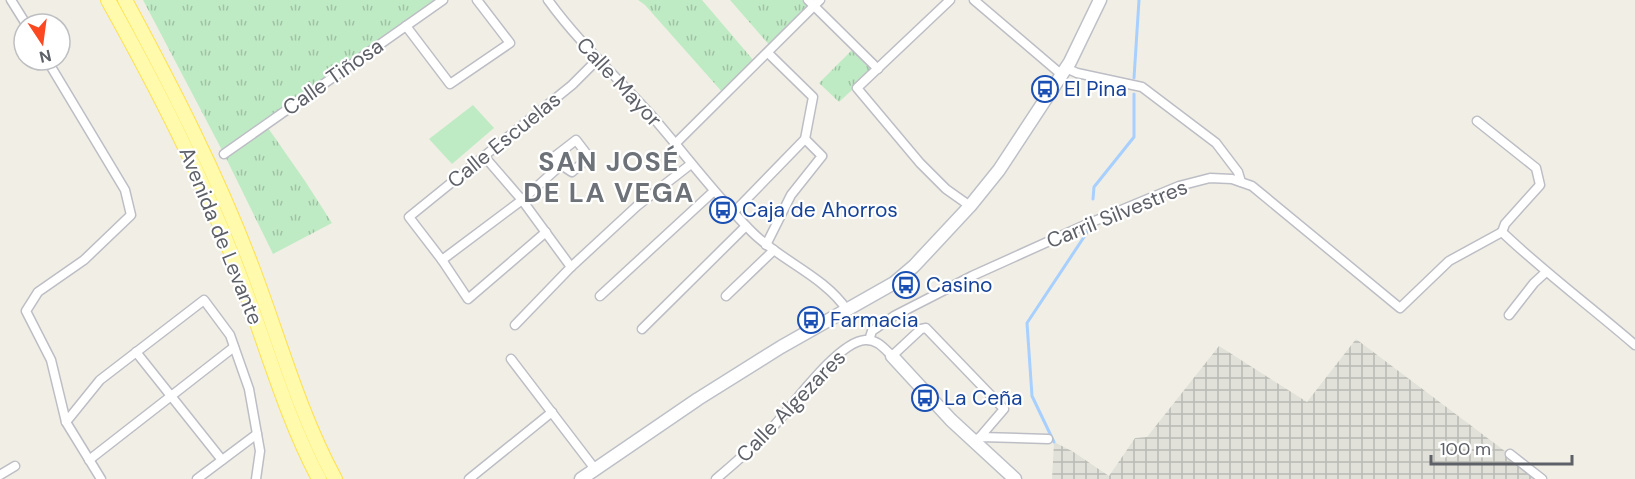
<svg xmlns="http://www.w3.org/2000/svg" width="1635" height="479" viewBox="0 0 1635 479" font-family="'DM Sans',sans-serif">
	<defs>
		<pattern id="industrial-grid" width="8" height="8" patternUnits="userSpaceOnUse" patternTransform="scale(1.5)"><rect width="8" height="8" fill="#e1e1d9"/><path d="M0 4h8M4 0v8" fill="none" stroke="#babab4"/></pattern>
		<pattern id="grass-tufts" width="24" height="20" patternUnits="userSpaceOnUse" patternTransform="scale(1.5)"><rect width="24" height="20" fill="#bfebc4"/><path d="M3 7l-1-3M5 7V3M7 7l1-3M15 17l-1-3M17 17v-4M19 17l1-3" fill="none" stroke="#9ec2a3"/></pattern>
	</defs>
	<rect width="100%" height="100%" fill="#f1efe5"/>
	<polygon fill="url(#industrial-grid)" points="1356,339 1542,479 1052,479 1054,442 1072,451 1109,476 1135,438 1147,437 1219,346 1307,402"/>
	<g fill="url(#grass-tufts)">
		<polygon points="143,0 444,0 266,125 305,181 332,223 273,254 224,154"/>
		<polygon points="638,0 702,0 754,61 723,93 645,5"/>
		<polygon points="730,0 806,0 812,6 771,47"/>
		<polygon points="854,48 875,69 839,102 819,83"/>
	</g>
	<polygon fill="#bfebc4" points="473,105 494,128 452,164 429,139"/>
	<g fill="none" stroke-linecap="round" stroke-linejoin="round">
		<g stroke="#a7cfff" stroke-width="3">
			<polyline points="1134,78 1139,0"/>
			<polyline points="1093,199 1094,187 1134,137 1134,94"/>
			<polyline points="1054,442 1032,396 1027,323 1090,228"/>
		</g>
		<defs>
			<g id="street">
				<polyline points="11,0 26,24"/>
				<path d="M548,0C579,43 617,77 651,115C685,154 716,196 752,232C781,261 824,276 847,310"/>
				<polyline points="808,0 878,69"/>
				<polyline points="950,0 857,88 920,163 946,189 970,206"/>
				<polyline points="974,0 1062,75"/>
				<polyline points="406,26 450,84 510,43 477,0"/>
				<polyline points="47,60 125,190 131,215 84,260 38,292 26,311 51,360 66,422 101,479"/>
				<polyline points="1066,68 1077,73 1142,87 1216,143 1238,172 1241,182"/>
				<polyline points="1477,121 1536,168 1540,185 1505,224 1502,232"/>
				<polygon points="576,140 589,157 572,172 561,165 554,157"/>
				<polyline points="675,144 820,0"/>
				<polyline points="224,154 443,0"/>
				<polyline points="484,156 522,200 571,267"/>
				<polyline points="734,212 805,139 813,97 768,53"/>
				<polyline points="546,232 468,299 442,260 409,217 572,85 597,60"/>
				<path d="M1502,232C1544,272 1591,307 1635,345"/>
				<polyline points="766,245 791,195 822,156 805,139"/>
				<polyline points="442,260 522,200 561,165"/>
				<polyline points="600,296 714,191"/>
				<polyline points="726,296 774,250"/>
				<polyline points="1509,315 1534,283 1546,272"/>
				<polyline points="515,325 571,267 637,206 691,164"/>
				<polyline points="642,329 746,226"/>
				<polyline points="869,340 872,331 894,316 972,276 1085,225 1179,186 1210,178 1232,179 1252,186 1400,308 1449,261 1502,232"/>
				<polyline points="136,352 222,460"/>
				<polyline points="511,359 595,469"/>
				<polyline points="66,422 100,380 204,300 230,335 249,389 260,451 256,479"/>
				<polyline points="977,439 980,437 1048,439"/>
				<polyline points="1510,454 1542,479"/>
				<polyline points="89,460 234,347"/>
				<polyline points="0,475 15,466"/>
				<polyline points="197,479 257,434"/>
				<polyline points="469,479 552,412"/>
				<path d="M716,479C735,463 754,446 771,429C791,408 837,342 865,340C877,339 884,348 892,356L921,329L926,328L1004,409L980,437"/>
			</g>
			<g id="secondary">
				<polyline points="892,356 951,420 1015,479"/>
				<polyline points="581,479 698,399 781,347 894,283 914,266 970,206 999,170 1070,62 1100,0"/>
			</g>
			<g id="primary">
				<path d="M108,0C157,88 203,177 238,271C265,340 284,413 319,479"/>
				<path d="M125,0C172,87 217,174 252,267C279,338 299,413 335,479"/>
			</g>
		</defs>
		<use href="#street" stroke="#bdbec5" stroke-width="11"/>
		<use href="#secondary" stroke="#bdc0c7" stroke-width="15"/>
		<use href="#primary" stroke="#ffe050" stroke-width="16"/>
		<use href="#street" stroke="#fff" stroke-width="8"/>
		<use href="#secondary" stroke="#fff" stroke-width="12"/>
		<use href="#primary" stroke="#fffaac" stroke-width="14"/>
	</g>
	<defs>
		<symbol id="bus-ring" viewBox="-11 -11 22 22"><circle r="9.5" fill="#fff" stroke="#1a4fb4" stroke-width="1.5"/><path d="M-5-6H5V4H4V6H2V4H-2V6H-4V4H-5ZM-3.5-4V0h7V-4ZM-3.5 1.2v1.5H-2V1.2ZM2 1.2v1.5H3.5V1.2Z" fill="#1a4fb4"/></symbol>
	</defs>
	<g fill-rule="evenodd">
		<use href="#bus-ring" x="1030" y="74" width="30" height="30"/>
		<use href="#bus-ring" x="708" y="195" width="30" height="30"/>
		<use href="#bus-ring" x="891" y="270" width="30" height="30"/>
		<use href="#bus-ring" x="796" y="305" width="30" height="30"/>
		<use href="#bus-ring" x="910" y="383" width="30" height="30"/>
	</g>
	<g text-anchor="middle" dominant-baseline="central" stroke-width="4.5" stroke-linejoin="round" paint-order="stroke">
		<g font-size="21" fill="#5d6067" stroke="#fff">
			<text transform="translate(333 77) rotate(-35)">Calle Tiñosa</text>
			<text transform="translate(619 82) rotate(47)">Calle Mayor</text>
			<text transform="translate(504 140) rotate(-39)">Calle Escuelas</text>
			<text transform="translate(1117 214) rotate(-22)">Carril Silvestres</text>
			<text transform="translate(221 236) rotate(68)">Avenida de Levante</text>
			<text transform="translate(791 406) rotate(-46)">Calle Algezares</text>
		</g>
		<g font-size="21" fill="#164399" stroke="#fff" text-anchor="start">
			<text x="1064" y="89">El Pina</text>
			<text x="742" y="210">Caja de Ahorros</text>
			<text x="926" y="285">Casino</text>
			<text x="830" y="320">Farmacia</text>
			<text x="944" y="398">La Ceña</text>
		</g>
		<g font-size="27" font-weight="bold" letter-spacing="1.5" fill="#6d7279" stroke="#fff">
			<text x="609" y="161">SAN JOSÉ<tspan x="609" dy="31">DE LA VEGA</tspan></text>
		</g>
	</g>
	<g transform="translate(42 42) rotate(167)"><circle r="28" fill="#ffffff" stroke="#bebfc2" stroke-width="1.5"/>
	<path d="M0-4.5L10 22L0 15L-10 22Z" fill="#fc4820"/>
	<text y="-9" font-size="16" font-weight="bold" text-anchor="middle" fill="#5d6067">N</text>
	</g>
	<path d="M1431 455v9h141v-9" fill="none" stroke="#5d6067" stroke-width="3"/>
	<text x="1440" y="455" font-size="18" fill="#5d6067" stroke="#ffffff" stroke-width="4.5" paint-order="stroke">100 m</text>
</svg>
